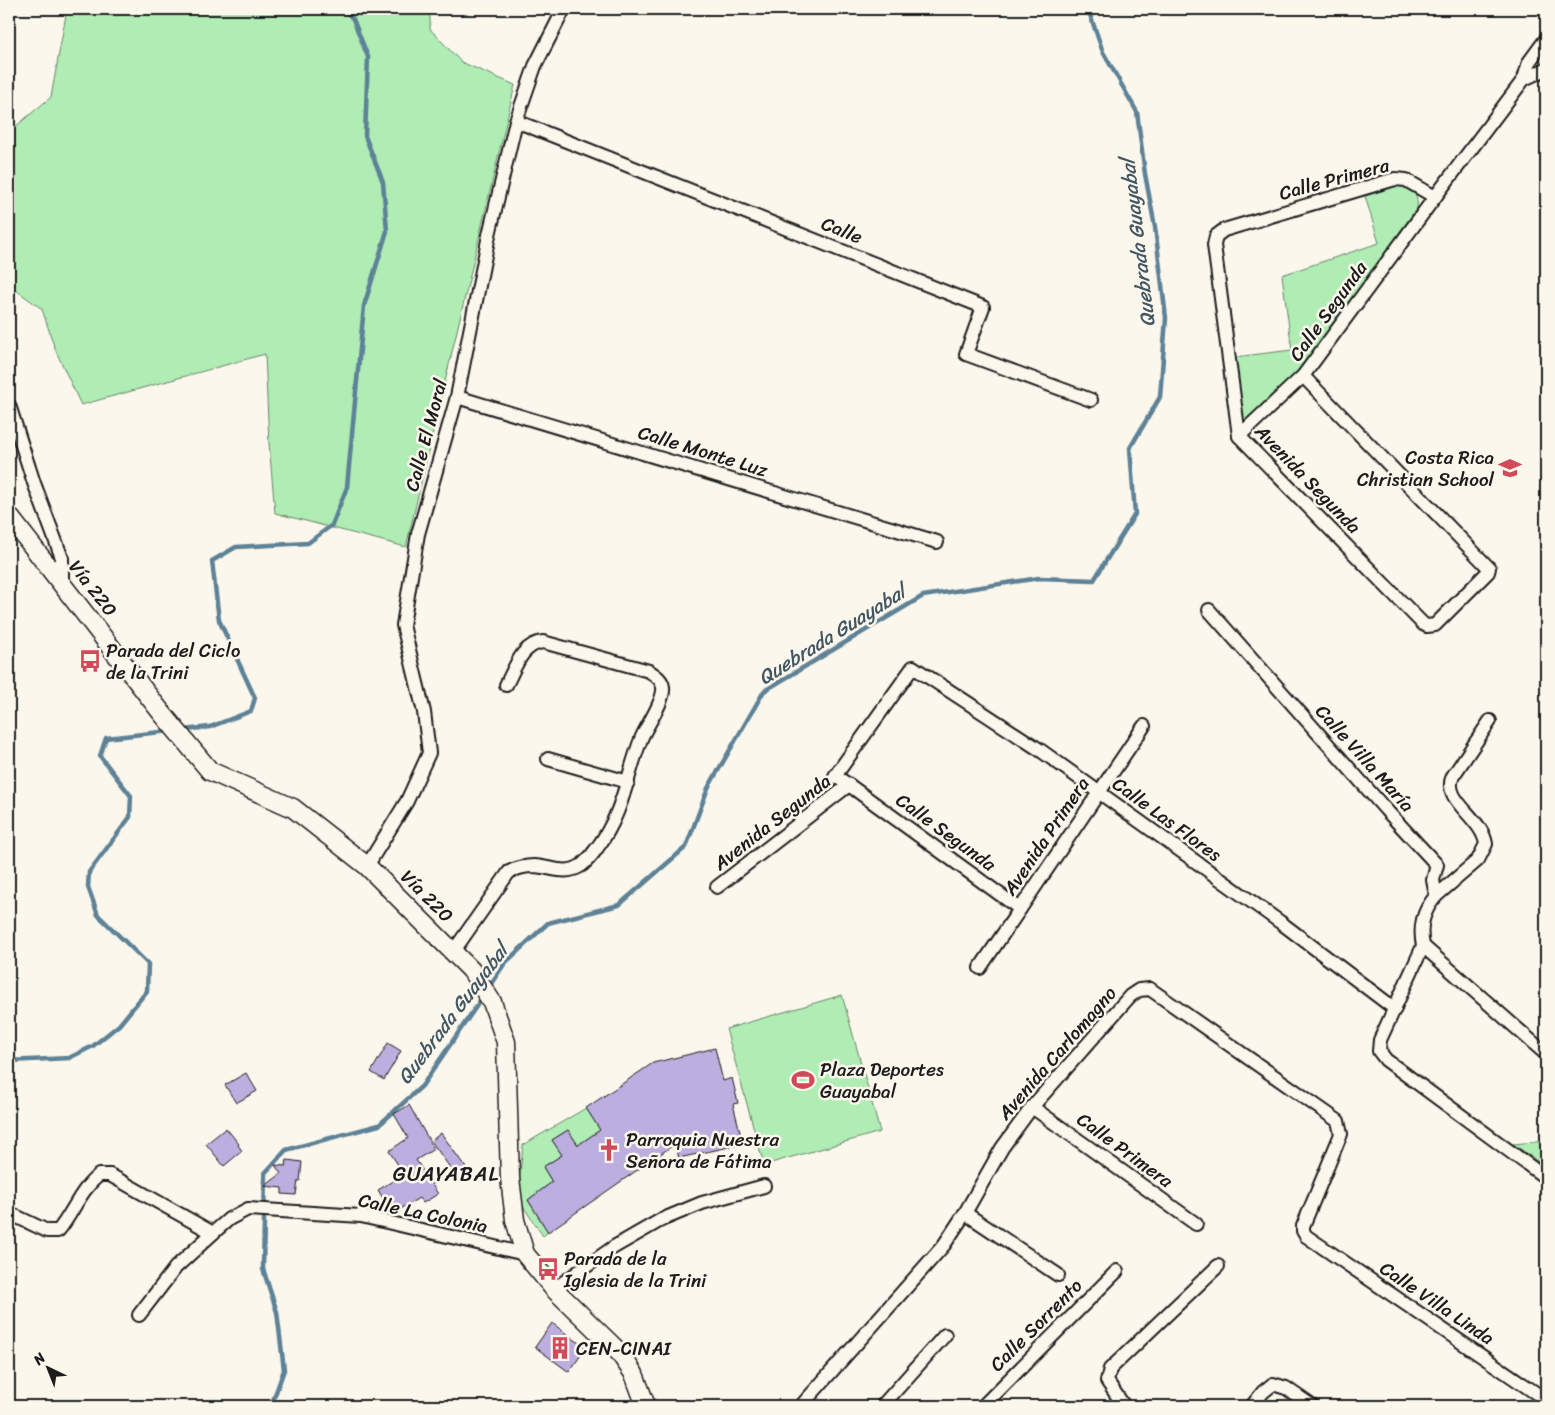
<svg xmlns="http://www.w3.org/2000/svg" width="1555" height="1415" viewBox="0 0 1555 1415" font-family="Sriracha,sans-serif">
	<rect width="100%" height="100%" fill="#fbf7ec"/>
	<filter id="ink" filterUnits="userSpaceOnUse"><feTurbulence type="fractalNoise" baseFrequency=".02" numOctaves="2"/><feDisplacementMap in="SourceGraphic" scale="10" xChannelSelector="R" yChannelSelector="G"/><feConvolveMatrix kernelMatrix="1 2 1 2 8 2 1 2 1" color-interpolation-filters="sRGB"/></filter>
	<g filter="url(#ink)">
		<g fill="#afedb5" stroke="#668468">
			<polygon points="67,9 430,9 430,29 461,62 515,85 406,547 275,513 269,443 265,354 81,405 55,349 42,309 9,285 9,132 51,97"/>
			<path d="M1398,185C1412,186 1419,194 1417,208L1305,364L1274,395L1244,422L1235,357L1292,350L1282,275L1379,243L1365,196Z"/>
			<polygon points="842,995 880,1132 764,1165 726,1029"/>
			<polygon points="586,1108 600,1130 578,1145 568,1130 552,1140 562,1155 543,1167 552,1182 528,1200 548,1232 543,1236 520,1202 518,1195 523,1145"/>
			<polygon points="1546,1141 1546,1167 1513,1144"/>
		</g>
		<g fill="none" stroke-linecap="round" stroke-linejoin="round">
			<g stroke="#5d8196" stroke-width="4.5">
				<polyline points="183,730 210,727 251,711 255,698 219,620 212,561 236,547 308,543 332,525 347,487 364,306 387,231 383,182 365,136 368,57 353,19 344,9"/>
				<polyline points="488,988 505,963 548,923 619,905 686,847 708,788 764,691 923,596 1039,578 1094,580 1135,514 1130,448 1160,397 1166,318 1155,227 1145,174 1137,112 1103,52 1088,9"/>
				<polyline points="9,1061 69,1058 93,1046 119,1025 147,991 148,964 98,915 88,887 89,872 130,817 131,796 100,756 106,738 170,731"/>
				<polyline points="271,1406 284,1370 277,1312 263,1269 265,1173 286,1150 379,1125 422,1086 484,995"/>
			</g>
		</g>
		<g fill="#bcaedf" stroke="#1c1c1c">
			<polygon points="388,1043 401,1051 384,1080 371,1072"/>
			<polygon points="715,1048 723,1081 732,1078 738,1103 733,1104 743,1144 679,1158 675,1144 548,1232 528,1200 552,1182 543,1167 562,1155 552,1140 568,1130 578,1145 600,1130 586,1108 653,1063"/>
			<polygon points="246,1073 257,1091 236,1103 225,1085"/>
			<polygon points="409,1105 434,1149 416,1160 438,1194 423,1203 419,1198 399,1210 395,1204 389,1208 378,1190 404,1174 389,1151 408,1138 394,1114"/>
			<polygon points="226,1128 239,1144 238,1145 242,1151 224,1166 206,1144"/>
			<polygon points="441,1133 466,1168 456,1176 431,1141"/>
			<polygon points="287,1160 302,1162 300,1181 298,1181 296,1195 282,1194 282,1188 265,1186 281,1174 275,1165 286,1166"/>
			<polygon points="552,1323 586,1348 569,1372 535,1347"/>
		</g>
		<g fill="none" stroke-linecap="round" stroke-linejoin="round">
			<defs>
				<g id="street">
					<polyline points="1524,79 1546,69"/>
					<polyline points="516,121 983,307 966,354 1091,400"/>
					<polyline points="1303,376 1489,568 1488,572 1435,625 1427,626 1423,624 1239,436 1214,245 1216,236 1224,230 1395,179 1406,180 1435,197 1524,79 1529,62 1546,39"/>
					<polyline points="457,397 937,542"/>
					<polyline points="9,405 34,483 62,558 62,582"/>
					<polyline points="1239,436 1303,376 1435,197"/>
					<path d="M1209,610L1386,810L1437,865L1433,880L1436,896C1423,911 1419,926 1423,946"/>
					<polyline points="548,759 628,782"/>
					<polyline points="849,785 1020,909"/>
					<polyline points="367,866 407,801 429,753 424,712 403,625 418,534 457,397 489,235 516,121 535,66 564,9"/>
					<polyline points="717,887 849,785 835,776 913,667 1040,750 1280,922 1395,1009"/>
					<path d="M1436,896L1478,860L1486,844C1482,817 1441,800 1453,776L1490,721"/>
					<path d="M453,952L509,872C517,868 525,866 534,866C552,867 566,876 582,865C588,860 593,854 597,848C623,814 626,778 641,739C646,726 665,701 663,687C662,679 655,675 649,671L543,642C522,644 515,668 506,685"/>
					<polyline points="980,968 1144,726"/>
					<polyline points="1546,1054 1423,946 1380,1040 1379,1051 1386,1060 1546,1178"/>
					<polyline points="1032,1107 1196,1224"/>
					<path d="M9,1213L47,1231H58C73,1213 80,1190 99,1175H110L213,1233L229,1219L248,1209L361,1216L525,1254"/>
					<polyline points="965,1213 1058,1275"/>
					<polyline points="554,1289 614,1247 661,1220 702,1203 764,1186"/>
					<polyline points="139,1315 176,1267 213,1233"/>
					<polyline points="801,1406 944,1245 965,1213 1002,1148 1032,1107 1130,996 1139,990 1150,989 1338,1121 1341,1134 1303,1226 1303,1231 1306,1236 1546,1400"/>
					<polyline points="882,1406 945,1335"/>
					<polyline points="983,1406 1117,1271"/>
					<polyline points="1124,1406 1107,1381 1110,1369 1218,1266"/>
					<polyline points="1252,1406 1263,1392 1273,1384 1286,1388 1312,1406"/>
				</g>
				<polyline id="secondary" points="9,516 161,712 210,771 293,808 367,866 471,970 492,1002 506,1042 510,1178 515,1220 525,1254 554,1289 619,1352 634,1374 646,1406"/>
			</defs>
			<use href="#street" stroke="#1c1c1c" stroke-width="16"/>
			<use href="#secondary" stroke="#1c1c1c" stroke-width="21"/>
			<use href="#street" stroke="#fbf7ec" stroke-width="12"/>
			<use href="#secondary" stroke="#fbf7ec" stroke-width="18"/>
		</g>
	</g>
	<defs>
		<symbol id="school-bare" viewBox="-9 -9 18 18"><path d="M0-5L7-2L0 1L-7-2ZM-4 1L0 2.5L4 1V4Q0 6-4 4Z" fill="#d1495b" stroke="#fbf7ec" stroke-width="2.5" paint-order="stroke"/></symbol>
		<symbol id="bus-bare" viewBox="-9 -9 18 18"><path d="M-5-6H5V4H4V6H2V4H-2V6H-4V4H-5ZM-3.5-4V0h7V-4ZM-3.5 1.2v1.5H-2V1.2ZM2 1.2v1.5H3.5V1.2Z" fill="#d1495b" stroke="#fbf7ec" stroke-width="2.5" paint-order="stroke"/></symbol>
		<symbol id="stadium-bare" viewBox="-9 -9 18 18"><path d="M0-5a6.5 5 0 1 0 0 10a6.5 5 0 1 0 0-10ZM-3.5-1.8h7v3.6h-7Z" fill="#d1495b" stroke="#fbf7ec" stroke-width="2.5" paint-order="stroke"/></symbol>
		<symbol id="church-bare" viewBox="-9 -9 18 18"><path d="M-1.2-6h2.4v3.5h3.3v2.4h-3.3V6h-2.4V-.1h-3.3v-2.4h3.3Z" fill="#d1495b" stroke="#fbf7ec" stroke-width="2.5" paint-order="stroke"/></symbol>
		<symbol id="building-bare" viewBox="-9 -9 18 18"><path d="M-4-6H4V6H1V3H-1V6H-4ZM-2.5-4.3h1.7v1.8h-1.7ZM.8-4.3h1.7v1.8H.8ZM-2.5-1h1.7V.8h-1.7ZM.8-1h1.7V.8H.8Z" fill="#d1495b" stroke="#fbf7ec" stroke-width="2.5" paint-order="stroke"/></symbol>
	</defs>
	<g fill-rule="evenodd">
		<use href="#school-bare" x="1494" y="452" width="32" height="32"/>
		<use href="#bus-bare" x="74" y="645" width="32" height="32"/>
		<use href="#stadium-bare" x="787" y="1064" width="32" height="32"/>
		<use href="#church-bare" x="593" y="1134" width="32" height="32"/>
		<use href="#bus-bare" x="532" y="1253" width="32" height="32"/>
		<use href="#building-bare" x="544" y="1332" width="32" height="32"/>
	</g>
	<g text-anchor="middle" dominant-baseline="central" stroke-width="5" stroke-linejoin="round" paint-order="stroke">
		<g font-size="19" fill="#1c1c1c" stroke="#fbf7ec">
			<text transform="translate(1334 179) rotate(-15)">Calle Primera</text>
			<text transform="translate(842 230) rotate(22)">Calle</text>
			<text transform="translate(1328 311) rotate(-54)">Calle Segunda</text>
			<text transform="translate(426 435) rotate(-75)">Calle El Moral</text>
			<text transform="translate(703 451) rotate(17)">Calle Monte Luz</text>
			<text transform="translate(1308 479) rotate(46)">Avenida Segunda</text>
			<text transform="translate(93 588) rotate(52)">Vía 220</text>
			<text transform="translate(1365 758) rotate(48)">Calle Villa María</text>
			<text transform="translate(1167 819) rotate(36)">Calle Las Flores</text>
			<text transform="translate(772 822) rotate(-38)">Avenida Segunda</text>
			<text transform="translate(946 832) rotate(36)">Calle Segunda</text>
			<text transform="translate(1046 836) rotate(-56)">Avenida Primera</text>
			<text transform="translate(427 896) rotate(45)">Vía 220</text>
			<text transform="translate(1057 1053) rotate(-49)">Avenida Carlomagno</text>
			<text transform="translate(1125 1150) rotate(36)">Calle Primera</text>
			<text transform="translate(423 1213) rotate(12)">Calle La Colonia</text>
			<text transform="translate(1437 1303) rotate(34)">Calle Villa Linda</text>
			<text transform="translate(1036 1325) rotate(-45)">Calle Sorrento</text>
		</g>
		<g font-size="19" fill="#1c1c1c" stroke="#fbf7ec" text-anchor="start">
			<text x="1494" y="457" text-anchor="end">Costa Rica<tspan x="1494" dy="22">Christian School</tspan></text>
			<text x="106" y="650">Parada del Ciclo<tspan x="106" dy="22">de la Trini</tspan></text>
			<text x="820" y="1069">Plaza Deportes<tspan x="820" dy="22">Guayabal</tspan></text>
			<text x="626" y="1139">Parroquia Nuestra<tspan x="626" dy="22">Señora de Fátima</tspan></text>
			<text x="564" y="1258">Parada de la<tspan x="564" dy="22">Iglesia de la Trini</tspan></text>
			<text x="576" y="1348">CEN-CINAI</text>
		</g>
		<g font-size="20" font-style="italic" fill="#425763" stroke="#fbf7ec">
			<text transform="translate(1138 243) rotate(-97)">Quebrada Guayabal</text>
			<text transform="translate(832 635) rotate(-32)">Quebrada Guayabal</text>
			<text transform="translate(453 1014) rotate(-53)">Quebrada Guayabal</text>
		</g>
		<g font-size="21" letter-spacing="1" fill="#1c1c1c" stroke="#fbf7ec">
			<text x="446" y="1174">GUAYABAL</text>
		</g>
	</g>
	<rect width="1555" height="1415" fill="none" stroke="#fbf7ec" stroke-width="30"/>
	<rect x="15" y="15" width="1525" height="1385" fill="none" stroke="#1c1c1c" stroke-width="2" filter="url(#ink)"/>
	<g transform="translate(48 1368) rotate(317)" stroke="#fbf7ec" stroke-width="4" paint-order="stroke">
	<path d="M0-4L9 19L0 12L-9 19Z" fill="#1c1c1c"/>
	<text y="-8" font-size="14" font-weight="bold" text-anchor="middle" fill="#1c1c1c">N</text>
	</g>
</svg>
